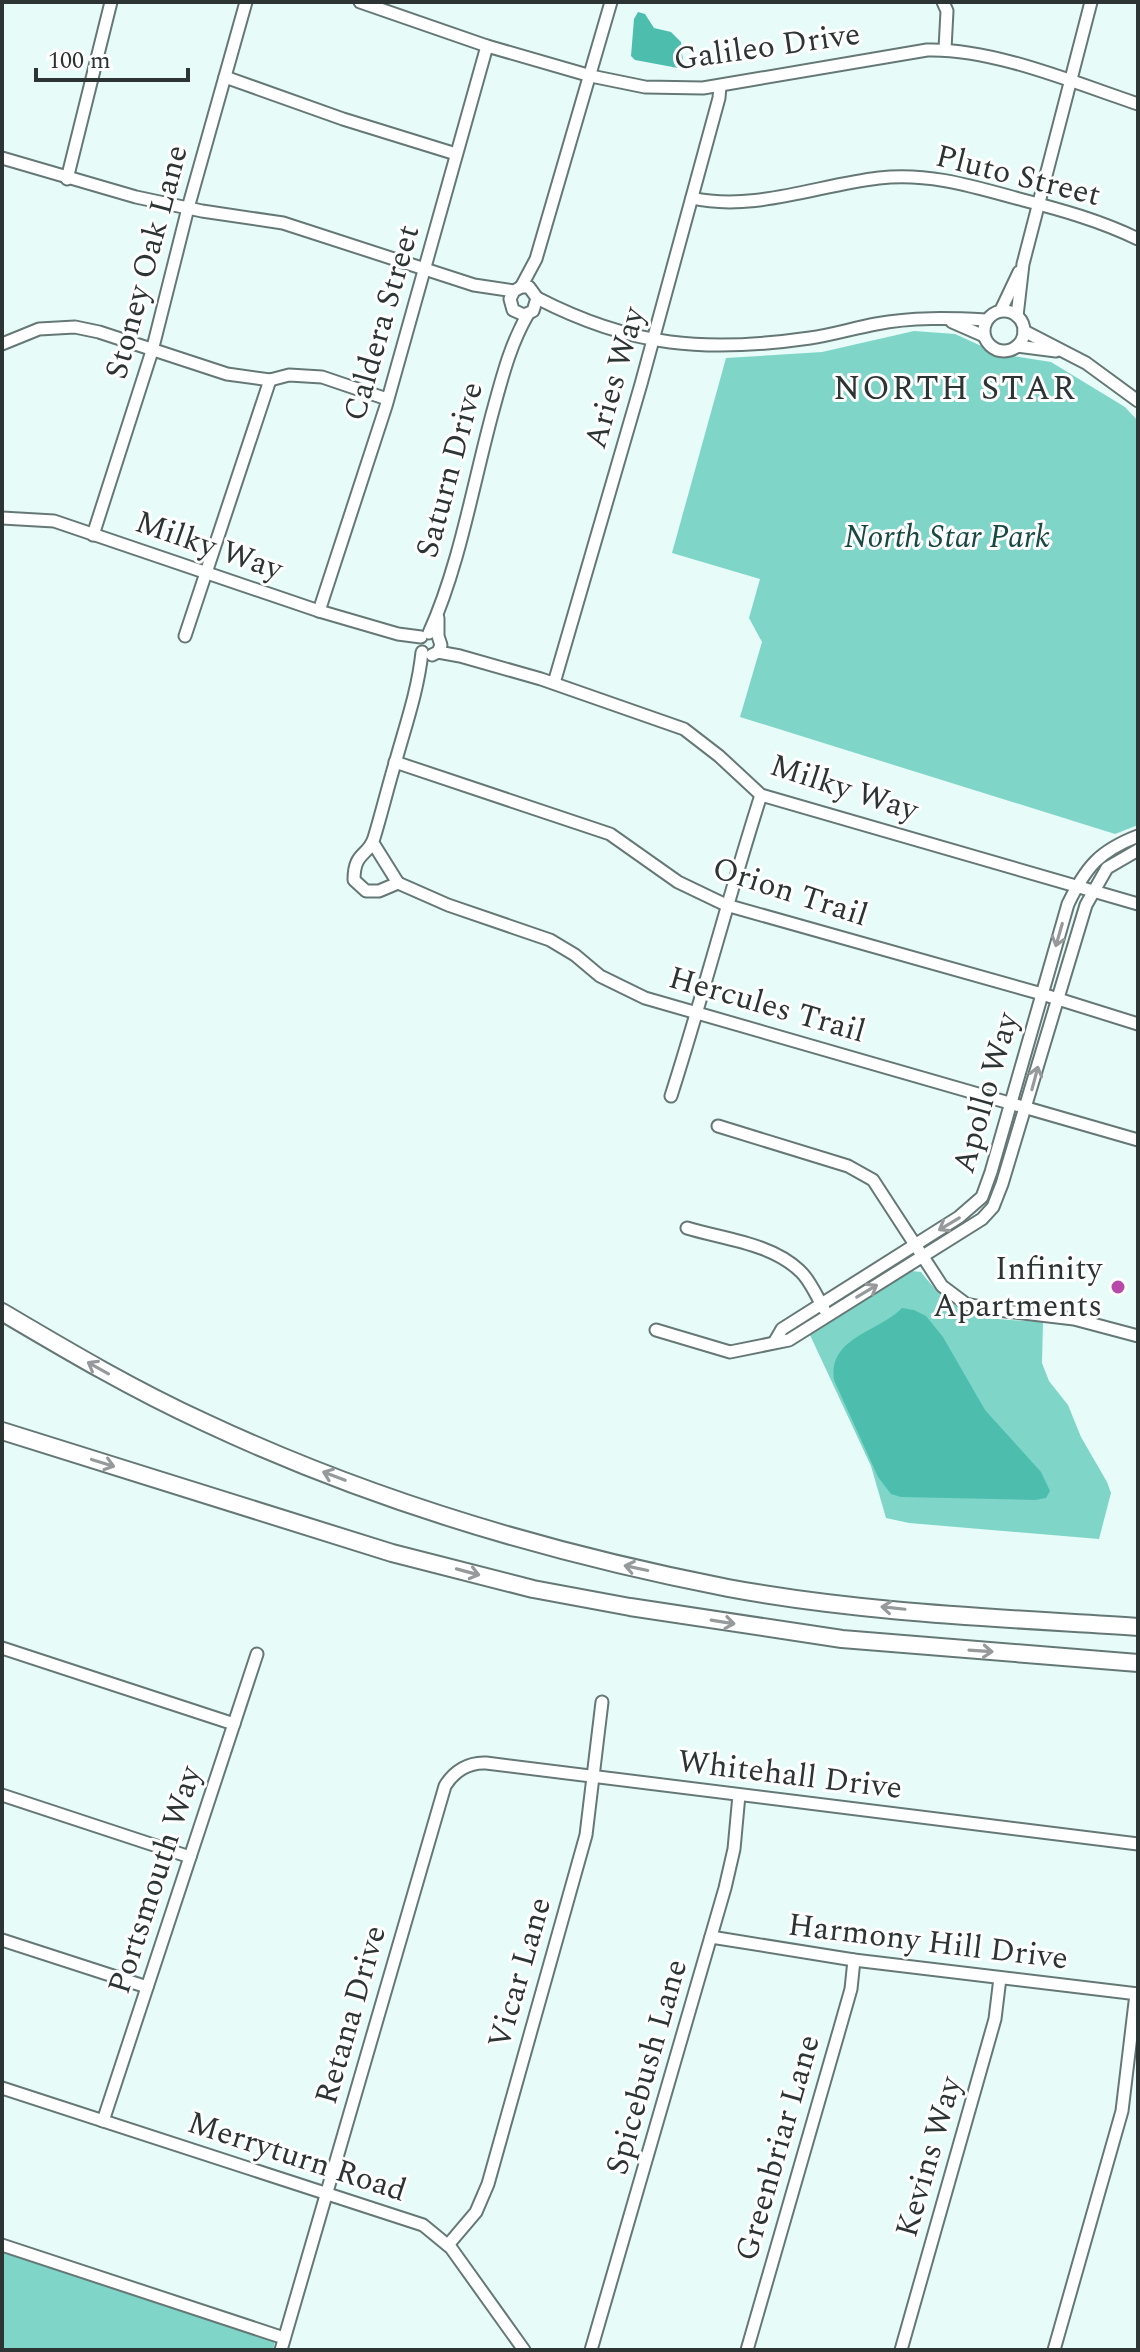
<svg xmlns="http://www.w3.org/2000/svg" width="1140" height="2352" viewBox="0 0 1140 2352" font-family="Spectral,serif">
	<rect width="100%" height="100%" fill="#e7fcf8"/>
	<g fill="#7fd6c8">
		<polygon points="914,331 955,334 999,354 1051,362 1125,407 1138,421 1138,825 1115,834 740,717 762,642 749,618 760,579 672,553 726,358 822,352"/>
		<path d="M912,1271L921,1272C959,1322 985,1318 1043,1322L1042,1363L1049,1381L1068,1405L1081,1437L1107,1482L1111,1493L1099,1539L909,1523L886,1518L871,1466L810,1335Z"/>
		<polygon points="2,2250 276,2337 273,2350 2,2350"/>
	</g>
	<g fill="#4dbeae">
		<polygon points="638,12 645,14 654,28 671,32 681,42 683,62 678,68 635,60 631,56 634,19"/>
		<path d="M902,1308L914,1310L926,1316L943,1337L985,1410L1041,1472L1050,1491L1046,1498L1035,1500L901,1497L891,1494L878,1477L834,1380C828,1337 879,1332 902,1308Z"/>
	</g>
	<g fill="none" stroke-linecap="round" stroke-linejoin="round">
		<defs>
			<g id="minor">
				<path d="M360,2L487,46L591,76L645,87L703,88L927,50C993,48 1075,83 1138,104"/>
				<polyline points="943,2 947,11 945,49"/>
				<polyline points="225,77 343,119 456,154"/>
				<polyline points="2,158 136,197 202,211 283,223 474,285 514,291 521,287 529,287 537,298 533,311 524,315 513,310 510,299 514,291"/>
				<polyline points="67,179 111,2"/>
				<path d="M692,198C753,212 818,185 879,178C929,172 975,187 1023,200C1062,210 1101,221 1138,239"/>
				<polyline points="521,287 536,259 611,2"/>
				<path d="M537,298C632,347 706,353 810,338C832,335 854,328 876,324C912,317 950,318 986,320"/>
				<polyline points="1001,310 1019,272"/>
				<circle cx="1004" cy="331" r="20"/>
				<polyline points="1017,316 1023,264 1091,2"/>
				<polyline points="952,322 984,336"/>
				<polyline points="1024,331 1086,363 1138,401"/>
				<polyline points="2,344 39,329 75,327 99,332 227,374 270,380 289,375 322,377 387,399"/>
				<polyline points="1017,346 1056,351"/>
				<polyline points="2,518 54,521 319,611 398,634 421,637"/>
				<polyline points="93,535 152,351 188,208 246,2"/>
				<polyline points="319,611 386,406 487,46"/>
				<path d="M429,633C460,565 474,479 494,407C503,374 511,343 528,314"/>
				<polyline points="185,636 270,380"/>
				<polyline points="438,652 460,656 541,679 684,729 719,756 761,795 1138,904"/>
				<polyline points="432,655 438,652 441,645 438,636 438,618"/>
				<polyline points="554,683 641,384 719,98 720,86"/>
				<polyline points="395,762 610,834 678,882 726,905 1042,994 1138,1024"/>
				<polyline points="373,843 398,883"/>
				<polyline points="398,883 448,905 550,940 575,955 600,976 645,998 1138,1140"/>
				<path d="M398,883L379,891H366L354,880C354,851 368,857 374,838C382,812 388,786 396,760C406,724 418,690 422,652"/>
				<path d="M671,1096C703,996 729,895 761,795"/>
				<polyline points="718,1126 848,1166 873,1180 942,1286 966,1304 997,1310 1074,1319 1138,1336"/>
				<path d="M687,1228C723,1239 771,1243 800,1271C810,1280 817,1297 824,1309"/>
				<polyline points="656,1330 730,1352 789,1340 982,1219 993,1207 1002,1184 1086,905 1107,868 1138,850"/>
				<path d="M775,1341L782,1329L959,1217L982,1197L991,1172L1068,904C1086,867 1099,851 1138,836"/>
				<polyline points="2,1648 234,1724"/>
				<polyline points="2,1795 190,1857"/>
				<polyline points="711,1937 854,1960 1138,1994"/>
				<polyline points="2,1940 147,1987"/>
				<polyline points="2,2088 423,2225 451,2248 524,2350"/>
				<polyline points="103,2121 257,1654"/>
				<polyline points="2,2245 284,2338"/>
				<polyline points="448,2245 476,2212 488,2184 586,1835 602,1702"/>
				<path d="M281,2350L445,1786C454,1771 469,1762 486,1763L1138,1844"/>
				<polyline points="591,2350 725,1888 734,1849 739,1795"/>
				<polyline points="747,2350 839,2031 851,1989 854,1960"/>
				<polyline points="901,2350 995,2019 1000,1978"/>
				<polyline points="1054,2350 1122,2111 1136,1994"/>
			</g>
			<g id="highway">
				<path d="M2,1312C68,1351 134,1390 204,1422C370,1500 549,1553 728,1588C862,1613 1002,1618 1138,1627"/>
				<polyline points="2,1431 392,1553 533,1589 630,1607 842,1639 1138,1663"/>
			</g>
		</defs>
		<use href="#minor" stroke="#657875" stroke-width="15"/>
		<use href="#highway" stroke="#657875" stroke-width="20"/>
		<use href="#minor" stroke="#fff" stroke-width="11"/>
		<use href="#highway" stroke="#fff" stroke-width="16"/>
	</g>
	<defs><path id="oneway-shaft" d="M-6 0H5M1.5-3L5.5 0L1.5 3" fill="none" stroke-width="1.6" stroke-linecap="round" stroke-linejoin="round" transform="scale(2)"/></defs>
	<g stroke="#969a9a">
		<use href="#oneway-shaft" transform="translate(1059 935) rotate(106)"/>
		<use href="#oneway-shaft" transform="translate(1035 1078) rotate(-75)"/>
		<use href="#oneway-shaft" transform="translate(949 1224) rotate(149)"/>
		<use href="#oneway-shaft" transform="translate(867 1291) rotate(-31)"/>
		<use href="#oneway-shaft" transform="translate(98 1368) rotate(-151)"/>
		<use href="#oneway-shaft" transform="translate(103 1463) rotate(17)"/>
		<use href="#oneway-shaft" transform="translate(334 1476) rotate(-159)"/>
		<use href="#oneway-shaft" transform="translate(636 1568) rotate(-168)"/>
		<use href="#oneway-shaft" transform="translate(468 1572) rotate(15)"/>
		<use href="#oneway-shaft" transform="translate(893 1608) rotate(-174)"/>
		<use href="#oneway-shaft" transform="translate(723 1622) rotate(9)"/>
		<use href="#oneway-shaft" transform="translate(981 1651) rotate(4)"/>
	</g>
	<circle fill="#b74aa9" stroke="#fff" stroke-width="3" cx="1118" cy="1287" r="8"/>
	<g text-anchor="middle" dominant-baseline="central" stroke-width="6" stroke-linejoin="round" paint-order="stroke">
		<g font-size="32" fill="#2d3534" stroke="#fff">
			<text transform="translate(767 47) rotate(-8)">Galileo Drive</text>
			<text transform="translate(1018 176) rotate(14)">Pluto Street</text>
			<text transform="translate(147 262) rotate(-75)">Stoney Oak Lane</text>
			<text transform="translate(382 323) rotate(-74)">Caldera Street</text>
			<text transform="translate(615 378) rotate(-74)">Aries Way</text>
			<text transform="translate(450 470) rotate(-75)">Saturn Drive</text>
			<text transform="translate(209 546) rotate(19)">Milky Way</text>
			<text transform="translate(844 788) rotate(18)">Milky Way</text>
			<text transform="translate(790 892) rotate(18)">Orion Trail</text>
			<text transform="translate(767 1005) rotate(16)">Hercules Trail</text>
			<text transform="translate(986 1093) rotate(-74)">Apollo Way</text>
			<text transform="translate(790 1775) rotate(7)">Whitehall Drive</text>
			<text transform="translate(155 1880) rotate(-72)">Portsmouth Way</text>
			<text transform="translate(928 1942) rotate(7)">Harmony Hill Drive</text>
			<text transform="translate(520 1973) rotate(-74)">Vicar Lane</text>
			<text transform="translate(351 2015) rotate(-74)">Retana Drive</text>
			<text transform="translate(647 2067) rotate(-74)">Spicebush Lane</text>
			<text transform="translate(778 2148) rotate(-74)">Greenbriar Lane</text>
			<text transform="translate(297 2157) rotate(18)">Merryturn Road</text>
			<text transform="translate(929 2157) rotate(-74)">Kevins Way</text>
		</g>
		<g font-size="32" font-style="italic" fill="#184942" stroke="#fff">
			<text x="947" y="537">North Star Park</text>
		</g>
		<g font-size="32" fill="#2d3534" stroke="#fff" text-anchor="end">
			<text x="1102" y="1269">Infinity<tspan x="1102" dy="37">Apartments</tspan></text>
		</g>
		<g font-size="34" letter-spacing="2" fill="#2d3534" stroke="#fff">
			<text x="955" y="389">NORTH STAR</text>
		</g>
	</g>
	<rect width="1140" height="2352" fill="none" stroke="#2d3534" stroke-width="8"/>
	<path d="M36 68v12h152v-12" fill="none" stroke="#2d3534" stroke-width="4"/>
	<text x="48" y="68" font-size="24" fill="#2d3534" stroke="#ffffff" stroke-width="6" paint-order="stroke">100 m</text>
</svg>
